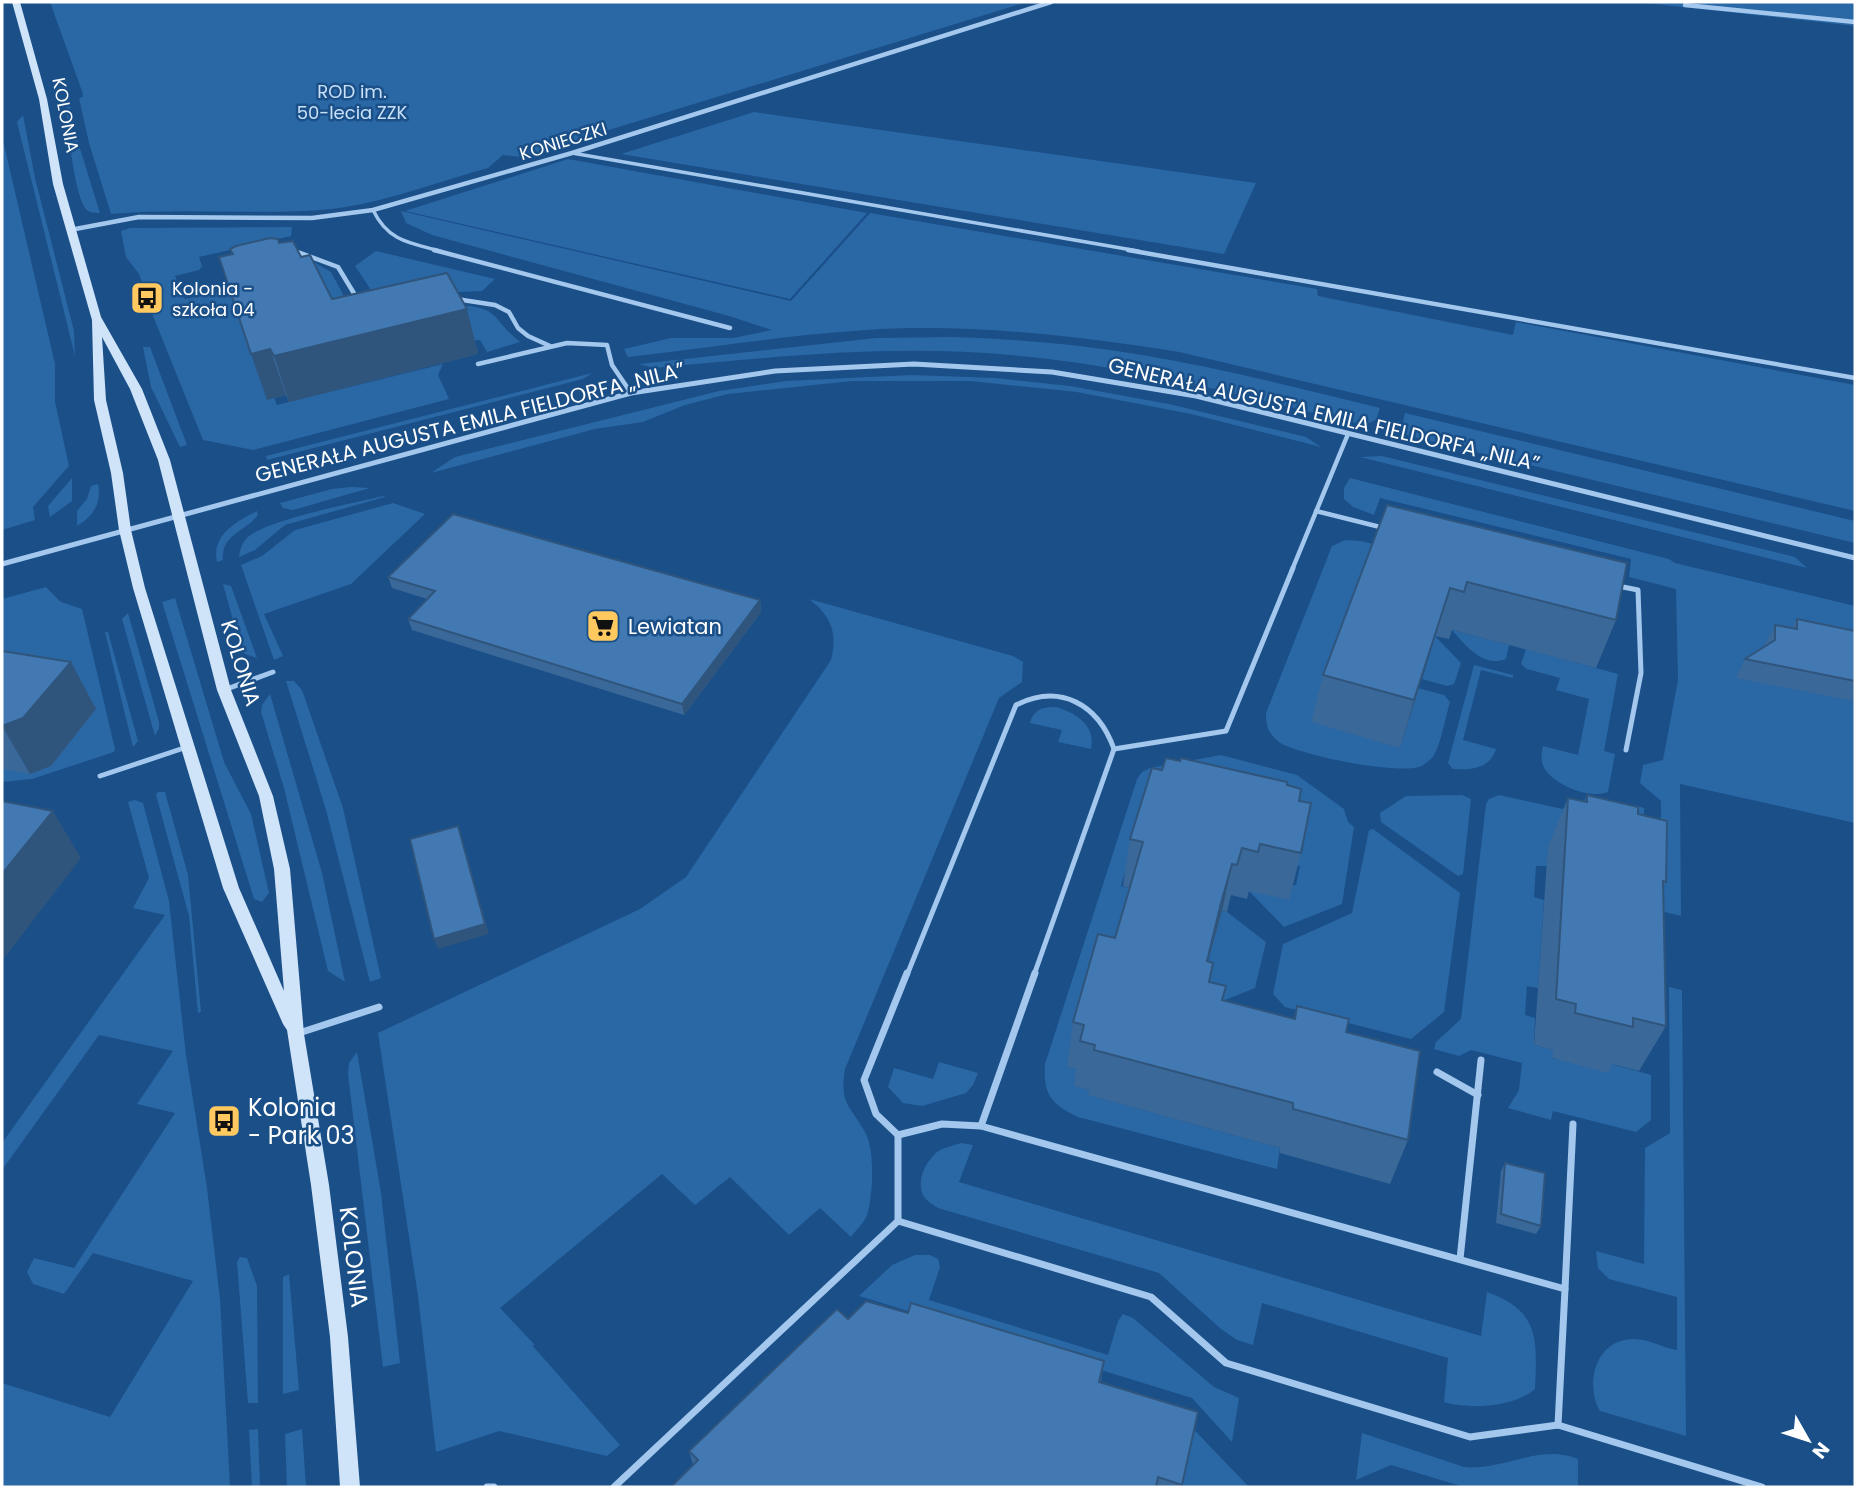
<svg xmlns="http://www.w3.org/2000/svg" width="1857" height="1489" viewBox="0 0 1857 1489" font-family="Poppins,sans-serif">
	<rect width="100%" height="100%" fill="#1a4f88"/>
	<g fill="#2a67a5">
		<path d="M50,2H1027L521,157L503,155L488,168C441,181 379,204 332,209C259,216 185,207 111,214L89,143L79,98L83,97V94Z"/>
		<polygon points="1632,2 1855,2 1855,26 1654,4"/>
		<path d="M69,98L73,126L100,213C95,213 89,213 85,208C73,189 68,125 65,100Z"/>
		<polygon points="754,112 1256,183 1224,254 621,154"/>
		<polygon points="23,115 35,178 74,331 75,356 17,122"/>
		<polygon points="2,136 55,364 55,402 69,466 33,507 35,520 2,530"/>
		<polygon points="568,159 867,213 790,299 405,211"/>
		<path d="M401,211L791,301L870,213L1317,289L1318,296L1513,335L1516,322L1855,385V511L1179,352C1076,336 970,323 866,330C787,335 707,348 628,357L624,349L671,338H733L772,330L729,316L432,235L406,223Z"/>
		<polygon points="292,227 291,236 199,257 202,266 199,270 175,276 185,299 236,289 312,261 331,272 345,298 343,302 234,295 277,405 443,364 438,375 449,399 253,450 203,440 151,311 159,305 154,293 145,291 139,274 126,257 121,231 130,228"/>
		<polygon points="376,251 495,279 482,291 375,296 355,266"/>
		<path d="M457,305C501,307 491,319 520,342L487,352L480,340L471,341Z"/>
		<path d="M951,337C1014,339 1079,344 1142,355C1222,368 1301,389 1380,408L1376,420L1364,425C1247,397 1130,365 1010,355C891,344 772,357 654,368L639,364L876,338Z"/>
		<polygon points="143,347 150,347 187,445 180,447 151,387"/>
		<polygon points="592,373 583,379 267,460 266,456"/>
		<polygon points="912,375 996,378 1070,386 1169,404 1306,437 1321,447 1191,414 1077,392 970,381 852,381 728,394 685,405 643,422 595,429 431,473 455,457 719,391 786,381"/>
		<polygon points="1405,413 1855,521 1855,543 1409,436 1401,431"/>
		<polygon points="1382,456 1795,557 1807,568 1360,457"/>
		<polygon points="72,478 72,501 50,517 48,506"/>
		<polygon points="1350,478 1669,559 1675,563 1855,606 1855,823 1680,784 1681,916 1661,911 1661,801 1640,783 1643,765 1663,760 1678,680 1676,589 1629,577 1631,559 1380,498 1374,515 1353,507 1344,499 1344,488"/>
		<path d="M98,484C102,504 93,516 77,526V511L87,499L91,486Z"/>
		<polygon points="351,487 370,488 293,510 283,508 280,503 332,489"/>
		<path d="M383,496L385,497L285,525L255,550L239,557C240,549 242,543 248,537C267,520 353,503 383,496Z"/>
		<polygon points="393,503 425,514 351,584 264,614 283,656 274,660 241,565 262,556 295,530"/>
		<path d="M257,511L258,515C245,532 221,534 223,560L217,562C211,535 237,521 257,511Z"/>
		<path d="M1345,540L1361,541L1609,604L1376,552L1418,688L1444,695L1450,702C1446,715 1440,749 1432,758C1428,761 1423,766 1419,767C1393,774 1306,756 1282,744C1270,737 1265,726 1266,713L1332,546Z"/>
		<polygon points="223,584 231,586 257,658 245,654 241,649"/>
		<polygon points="46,587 61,602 82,609 115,749 114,752 32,779 2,782 2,599"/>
		<polygon points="175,598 224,762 251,814 269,893 262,902 254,899 162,602"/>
		<path d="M809,599L1013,656L1023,662L1022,682L999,698L845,1069C839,1106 851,1105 866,1134C875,1151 873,1197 867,1215C864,1223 856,1230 851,1237L820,1208L789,1235L730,1177L695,1205L662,1174L500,1308L535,1345H532L620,1445L607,1456L499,1431L436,1452L418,1296L378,1033L640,909L686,877L831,660C838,632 831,616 809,599Z"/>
		<polygon points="128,613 159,722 159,728 155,736 122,619"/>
		<path d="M1452,630L1509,645L1506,659C1483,668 1465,645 1452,630Z"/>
		<polygon points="105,632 108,632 138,741 133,747"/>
		<polygon points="1435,636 1461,663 1454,684 1447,686 1422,679"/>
		<path d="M1526,649L1618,674L1604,751L1615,754L1608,792C1590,799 1560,787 1547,772C1540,764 1541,755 1543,746L1578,755L1589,699L1556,690L1560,678L1527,669L1521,664Z"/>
		<path d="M1474,665L1513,675V678L1481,670L1463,740L1496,749C1490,769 1471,770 1453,769L1448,763Z"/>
		<polygon points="286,681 294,681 302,690 343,808 381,978 370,982 326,810"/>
		<polygon points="270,694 322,873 345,982 328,971 284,788 261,712 262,705"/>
		<path d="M1056,707C1077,713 1096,726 1091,749L1058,742L1062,730L1030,723C1034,709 1043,707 1056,707Z"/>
		<path d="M1221,755L1297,775L1344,809L1348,822L1354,827L1342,904L1284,927L1249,891L1296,885L1300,866L1129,859L1121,886L1136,890L1068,1067L1079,1070L1075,1086L1089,1090V1095L1280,1148L1277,1169L1078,1117C1051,1104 1043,1095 1045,1064L1137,779L1142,772L1150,768Z"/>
		<polygon points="158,792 165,792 188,875 201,1012 198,1013 189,916 156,795"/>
		<polygon points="1462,795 1471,799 1463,874 1458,876 1381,822 1380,813 1406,796"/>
		<polygon points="1499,795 1631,824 1634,805 1644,808 1643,868 1536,866 1534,897 1544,900 1538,988 1527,986 1525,1015 1535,1018 1534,1045 1553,1050 1553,1059 1608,1063 1651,1075 1651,1120 1636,1132 1553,1111 1551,1120 1508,1108 1519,1090 1522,1063 1471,1050 1459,1056 1434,1049 1436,1042 1461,1019 1486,804 1489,799"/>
		<polygon points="135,800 143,803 169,901 186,1055 207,1188 220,1299 230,1487 2,1487 2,1383 110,1417 193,1281 93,1253 64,1294 33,1284 27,1272 34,1258 74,1268 175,1113 137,1104 173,1051 99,1035 2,1170 2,1143 165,915 133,908 149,878 128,802"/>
		<polygon points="1373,829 1460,893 1444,1012 1411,1039 1285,1007 1273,994 1283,944 1352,913 1369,830"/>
		<polygon points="1220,911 1227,912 1266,942 1255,988 1203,1009 1204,973"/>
		<path d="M1669,987L1682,990L1686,1436L1600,1411C1584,1383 1596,1338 1635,1339C1648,1339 1664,1348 1677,1350V1297L1609,1279L1598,1268L1596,1251L1644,1264L1645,1148L1670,1133Z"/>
		<polygon points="357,1052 381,1193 400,1363 383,1367 348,1074 349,1063"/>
		<polygon points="939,1062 978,1073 973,1085 966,1093 922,1106 903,1103 888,1087 894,1068 933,1079"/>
		<path d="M961,1143L973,1145L959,1182L1481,1336L1487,1292C1540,1311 1537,1339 1535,1389C1515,1407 1469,1410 1444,1402L1448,1358L1262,1303L1253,1345L1237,1340L1221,1329L1159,1273L938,1208C934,1205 928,1202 925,1198C914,1183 926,1159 940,1150C946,1147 955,1145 961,1143Z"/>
		<polygon points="915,1255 930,1255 938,1259 940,1267 929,1300 1108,1355 1118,1321 1123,1314 1133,1318 1214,1387 1239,1398 1232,1442 1192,1398 859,1296 892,1265"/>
		<polygon points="240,1257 247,1258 257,1286 258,1403 248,1403 237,1262"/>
		<polygon points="289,1274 299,1390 283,1394 283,1277"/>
		<polygon points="1179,1414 1249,1487 1179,1487"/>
		<polygon points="258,1429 260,1487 252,1487 249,1430"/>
		<polygon points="302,1429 306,1487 287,1487 285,1434"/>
		<path d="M1362,1433L1464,1467C1502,1471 1541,1443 1578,1459V1487H1464L1391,1465L1356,1480Z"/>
	</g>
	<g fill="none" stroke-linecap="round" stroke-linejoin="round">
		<g stroke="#a3c7ed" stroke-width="3.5">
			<polyline points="572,153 1138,251"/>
			<path d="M373,210C388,241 409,243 440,251"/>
		</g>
		<g stroke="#a3c7ed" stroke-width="4.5">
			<polyline points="434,250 730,328"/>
			<polyline points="1128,250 1855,378"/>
			<polyline points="295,251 338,267 358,300"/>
			<polyline points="456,299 495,305 509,312 518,328 528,336 550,346"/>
			<polyline points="478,364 567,343 607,345 612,365 631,393"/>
			<polyline points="1316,511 1384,528"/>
			<polyline points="1292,570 1348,434"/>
		</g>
		<g stroke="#a3c7ed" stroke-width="5">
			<polyline points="1618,586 1638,590 1641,673 1626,750"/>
			<polyline points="224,690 273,672"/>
			<polyline points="1114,749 1226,731 1293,568"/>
			<polyline points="100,776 187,747"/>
			<path d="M907,975L1016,705C1060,683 1098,704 1114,749L1034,975"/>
		</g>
		<g stroke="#a3c7ed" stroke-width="7">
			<polyline points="299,1033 379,1007"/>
			<polyline points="1437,1072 1478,1095"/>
			<polyline points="981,1126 1565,1289 1558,1425"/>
			<polyline points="898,1135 898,1221"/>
			<polyline points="898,1135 876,1114 864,1080 907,973"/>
			<polyline points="898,1135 942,1124 981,1126 1035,973"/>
			<polyline points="1460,1259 1481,1060"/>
			<polyline points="1565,1289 1573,1124"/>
			<polyline points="487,1487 494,1487"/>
			<polyline points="614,1487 898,1221 1151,1297 1226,1363 1470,1437 1558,1425 1762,1487"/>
		</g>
		<g stroke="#a3c7ed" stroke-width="4.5">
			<polyline points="1685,5 1855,22"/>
			<polyline points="70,230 139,217 312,218 373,210 572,153 1051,2"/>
		</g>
		<polyline stroke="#a3c7ed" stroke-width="5" points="2,564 631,393 775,371 914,364 1052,372 1196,396 1855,558"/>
		<path fill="#cfe3f9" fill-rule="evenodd" d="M12,2H20L47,99L63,184L101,317L142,389L170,460L231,690L273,796L290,869L304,1034L329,1185L348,1337L360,1487H340L330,1337L311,1185L287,1030L283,1024L223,888L133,588L119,530L111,473L94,400L92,320L53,184L39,99ZM102,337L130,389L158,460L217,690L259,796L274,869L284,991L239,888L145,588L131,530L123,473L106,400Z"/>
	</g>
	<g fill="#3a6899">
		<polygon points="279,243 301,257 332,299 467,309 478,354 289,402 286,395 267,400"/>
		<polygon points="1387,505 1616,620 1596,668 1452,630 1449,639 1435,636 1400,748 1311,722 1323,675"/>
		<polygon points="388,577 760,600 761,612 684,715 412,630 408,619 427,599 392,588"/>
		<polygon points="1797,619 1855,631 1855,697 1853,701 1736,678 1745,659 1765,646 1765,644 1775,625 1792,628"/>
		<polygon points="2,651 71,662 96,709 51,766 30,774 2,769"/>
		<polygon points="1162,770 1287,785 1299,801 1301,853 1289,900 1249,891 1247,899 1231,895 1227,912 1222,911 1211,950 1208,961 1209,982 1222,1000 1294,1019 1297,1006 1346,1032 1408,1140 1390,1184 1280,1153 1280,1148 1088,1095 1089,1090 1074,1086 1076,1069 1067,1067 1073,1022 1115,938 1129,888 1123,886 1130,839"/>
		<polygon points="1587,795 1638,814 1666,882 1663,888 1666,1026 1639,1071 1612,1064 1608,1073 1552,1058 1553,1050 1534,1045 1548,846 1568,798 1584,802"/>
		<polygon points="1505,1163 1541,1226 1536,1234 1496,1223 1501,1171"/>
		<polygon points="908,1313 1104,1361 1101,1382 1198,1412 1182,1487 671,1487 693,1465 689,1451 848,1319"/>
	</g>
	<g fill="#2f557d">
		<polygon points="467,309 478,354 289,402 274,356"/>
		<polygon points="270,349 286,395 267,400 251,354"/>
		<polygon points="1450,588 1400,748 1414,700"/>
		<polygon points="760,600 761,612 684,715 682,704"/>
		<polygon points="71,662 96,709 51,766 30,774 2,726"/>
		<polygon points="53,811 81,858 2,961 2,874"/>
		<polygon points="461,835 489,934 438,949 434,939"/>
		<polygon points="1232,864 1222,911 1211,950 1197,1007 1221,903"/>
	</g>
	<g fill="#4379b2" stroke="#2f557d" stroke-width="2">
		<polygon points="270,238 278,239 279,243 293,241 301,257 310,255 332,299 447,273 467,309 274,356 270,349 251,354 219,257 233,254 230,249 236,246"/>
		<polygon points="1387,505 1627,563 1616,620 1467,582 1464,592 1450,588 1414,700 1323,675"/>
		<polygon points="453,514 760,600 682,704 408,619 435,591 388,577"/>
		<polygon points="1797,619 1855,631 1855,681 1745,659 1775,640 1775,625 1797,629"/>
		<polygon points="2,651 71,662 23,718 2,726"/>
		<polygon points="1166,758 1180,761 1181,758 1287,782 1287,785 1301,789 1299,801 1311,803 1301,853 1260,844 1258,852 1242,848 1237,865 1232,864 1221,903 1207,961 1213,963 1209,982 1226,986 1222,1000 1295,1019 1297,1006 1349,1019 1346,1032 1420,1051 1408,1140 1293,1109 1293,1103 1094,1050 1095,1045 1080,1041 1084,1025 1073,1022 1098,934 1115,938 1143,842 1130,839 1152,768 1162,770"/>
		<polygon points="1587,795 1638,807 1638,814 1667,821 1666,882 1663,881 1666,1026 1633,1018 1633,1027 1575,1013 1576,1004 1556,999 1568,798 1587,802"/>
		<polygon points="2,801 53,811 2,874"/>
		<polygon points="458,826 485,924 434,939 410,839"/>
		<polygon points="1505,1163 1545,1173 1541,1226 1501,1214"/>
		<polygon points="866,1301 908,1313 911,1303 1104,1361 1099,1382 1198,1412 1182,1485 1158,1477 1156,1487 671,1487 698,1460 689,1451 837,1309 848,1319"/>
	</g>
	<defs>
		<symbol id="bus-square" viewBox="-11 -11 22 22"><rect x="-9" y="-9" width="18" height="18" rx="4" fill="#ffc95f" stroke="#1a4f88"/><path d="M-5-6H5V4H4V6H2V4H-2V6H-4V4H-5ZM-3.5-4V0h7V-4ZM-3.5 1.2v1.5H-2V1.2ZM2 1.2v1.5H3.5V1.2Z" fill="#111"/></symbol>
		<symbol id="supermarket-square" viewBox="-11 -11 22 22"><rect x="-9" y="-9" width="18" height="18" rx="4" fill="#ffc95f" stroke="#1a4f88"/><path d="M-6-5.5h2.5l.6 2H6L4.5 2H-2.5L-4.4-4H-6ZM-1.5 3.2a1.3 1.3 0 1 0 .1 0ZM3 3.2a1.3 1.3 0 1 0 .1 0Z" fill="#111"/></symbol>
	</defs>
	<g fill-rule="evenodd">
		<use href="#bus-square" x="128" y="279" width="38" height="38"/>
		<use href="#supermarket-square" x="584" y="607" width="38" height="38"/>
		<use href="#bus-square" x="205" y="1102" width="38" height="38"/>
	</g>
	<g text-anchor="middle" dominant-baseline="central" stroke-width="5" stroke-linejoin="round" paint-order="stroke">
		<g font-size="18" fill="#c8e1f9" stroke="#1a4f88">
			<text x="352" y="91">ROD im.<tspan x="352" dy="21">50-lecia ZZK</tspan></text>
		</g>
		<g font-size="18" fill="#fff" stroke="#1a4f88">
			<text transform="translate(66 115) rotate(79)">KOLONIA</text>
			<text transform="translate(563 141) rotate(-17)">KONIECZKI</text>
		</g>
		<g font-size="18" fill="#fff" stroke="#1a4f88" text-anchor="start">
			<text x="172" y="288">Kolonia -<tspan x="172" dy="21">szkoła 04</tspan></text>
		</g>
		<g font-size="21" fill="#fff" stroke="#1a4f88">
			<text transform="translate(1324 414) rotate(13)">GENERAŁA AUGUSTA EMILA FIELDORFA „NILA”</text>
			<text transform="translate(470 422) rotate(-14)">GENERAŁA AUGUSTA EMILA FIELDORFA „NILA”</text>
			<text transform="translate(241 663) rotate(73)">KOLONIA</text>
		</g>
		<g font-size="21" fill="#fff" stroke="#1a4f88" text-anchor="start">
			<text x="628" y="626">Lewiatan</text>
		</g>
		<g font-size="24" fill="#fff" stroke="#1a4f88" text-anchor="start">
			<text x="248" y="1107">Kolonia<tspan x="248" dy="28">- Park 03</tspan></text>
		</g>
		<g font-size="24" fill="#fff" stroke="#1a4f88">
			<text transform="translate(354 1257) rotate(83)">KOLONIA</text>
		</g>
	</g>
	<rect width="1857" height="1489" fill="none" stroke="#ffffff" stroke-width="7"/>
	<g transform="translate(1808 1440) rotate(129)" stroke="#1a4f88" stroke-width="5" paint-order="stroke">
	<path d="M0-5L12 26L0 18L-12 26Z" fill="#ffffff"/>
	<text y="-10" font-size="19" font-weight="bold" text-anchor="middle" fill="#ffffff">N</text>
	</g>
</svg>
